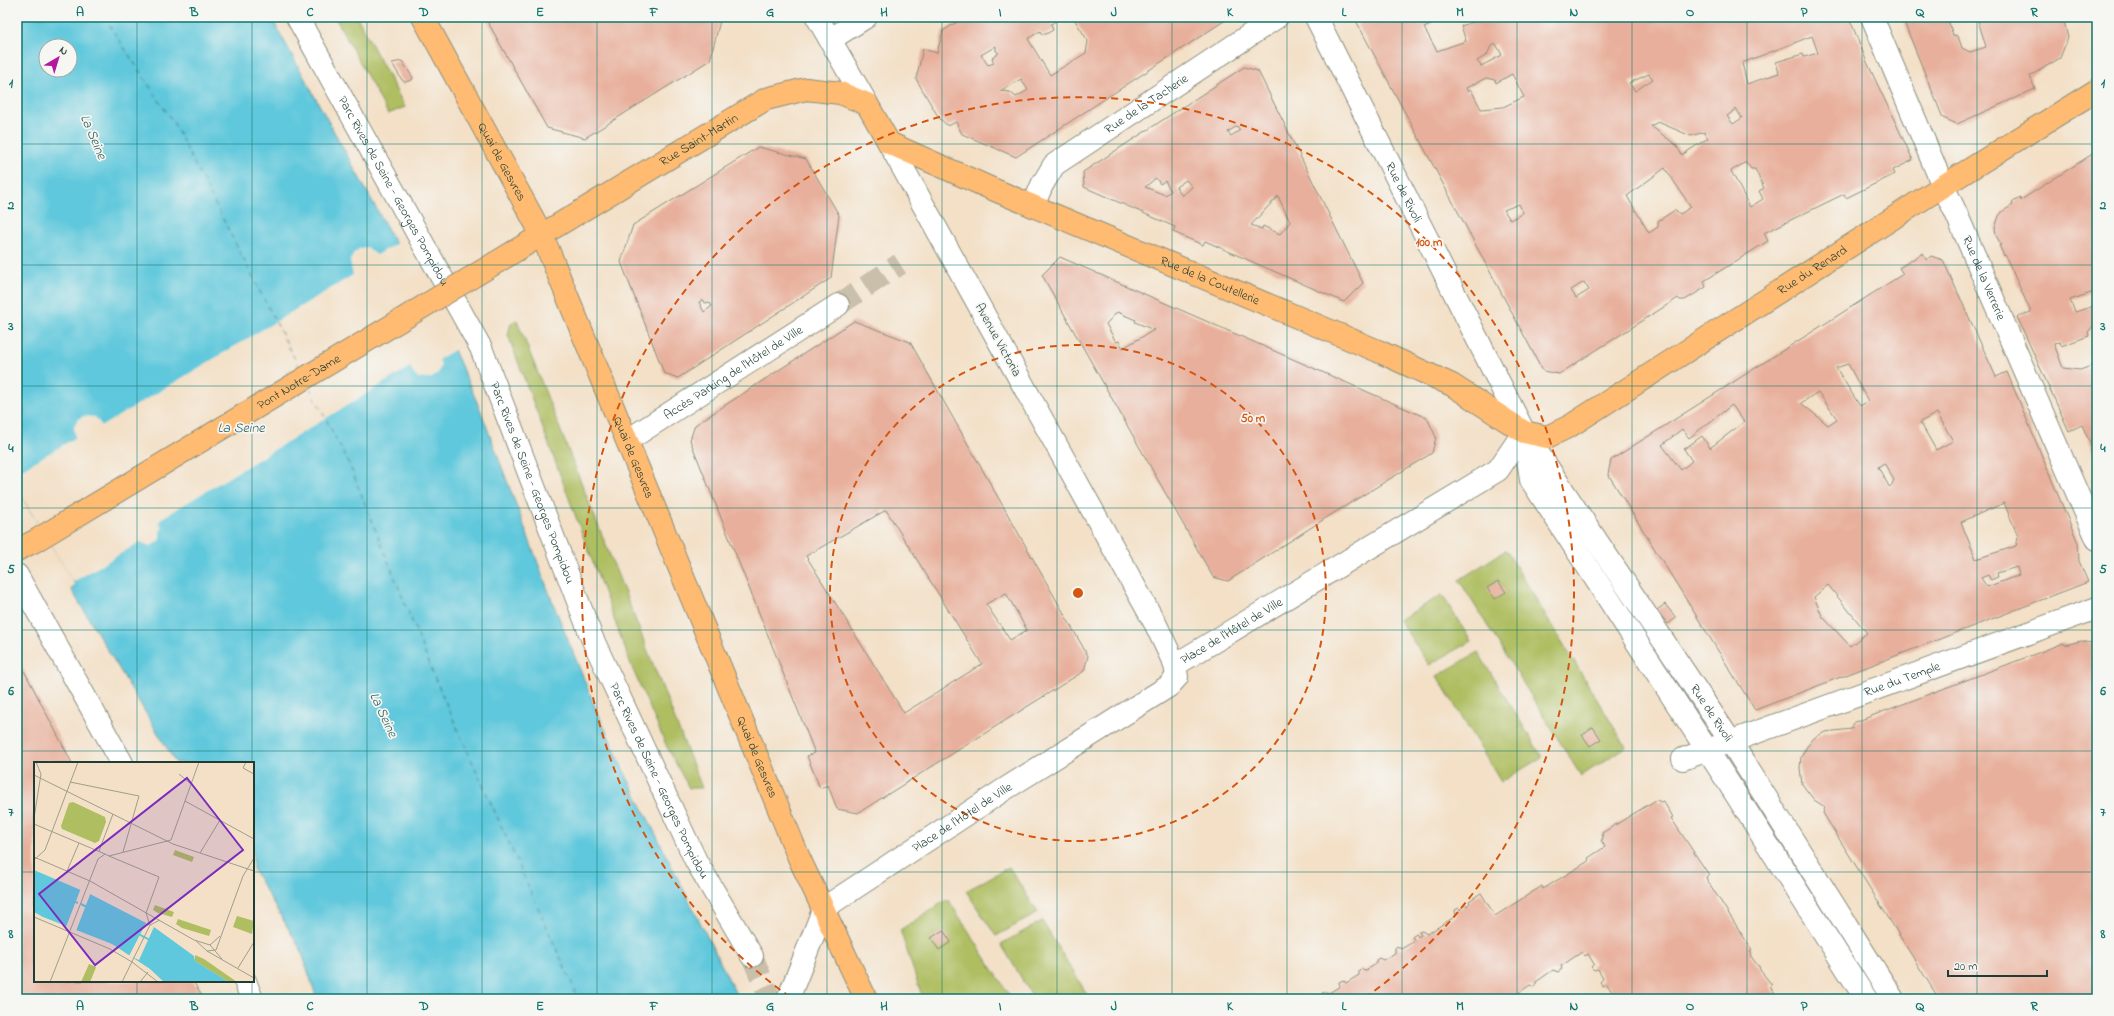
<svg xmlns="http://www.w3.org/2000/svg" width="2114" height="1016" viewBox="0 0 2114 1016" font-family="'Indie Flower',sans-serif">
	<rect width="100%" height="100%" fill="#f6f6f2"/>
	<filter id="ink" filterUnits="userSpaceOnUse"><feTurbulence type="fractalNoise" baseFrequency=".025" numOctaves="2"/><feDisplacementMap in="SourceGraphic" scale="8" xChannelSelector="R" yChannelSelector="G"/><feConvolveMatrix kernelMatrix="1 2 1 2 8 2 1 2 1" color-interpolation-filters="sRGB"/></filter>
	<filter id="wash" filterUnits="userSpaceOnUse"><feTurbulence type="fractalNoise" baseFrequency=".012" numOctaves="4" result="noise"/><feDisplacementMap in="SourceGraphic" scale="16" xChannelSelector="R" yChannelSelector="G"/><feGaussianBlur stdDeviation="0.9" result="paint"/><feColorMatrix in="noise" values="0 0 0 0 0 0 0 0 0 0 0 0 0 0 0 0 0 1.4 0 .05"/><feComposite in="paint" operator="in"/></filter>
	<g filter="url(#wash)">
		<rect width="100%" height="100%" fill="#f3e0c7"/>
		<g fill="#aebe60" stroke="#667e4a">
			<polygon points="335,17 357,17 405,107 388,114"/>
			<polygon points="517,320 520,328 702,788 689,788 667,747 633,670 508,335 511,323"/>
			<polygon points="1506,550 1626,747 1581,776 1459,580"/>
			<polygon points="1442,595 1471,641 1429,665 1399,620"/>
			<polygon points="1478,652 1542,757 1501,782 1437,676"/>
			<polygon points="1009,867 1038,913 996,936 966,891"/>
			<polygon points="948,899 1012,999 923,999 900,930"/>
			<polygon points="1042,921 1090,999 1034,999 1001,944"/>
		</g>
		<path fill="#60c8dc" stroke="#408288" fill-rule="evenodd" d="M17,17H271L454,350L480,409L553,603L596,709L623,769L736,994L741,999H317L301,950L253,869V763H176L71,589L76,586L17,489ZM46,46H70V70H46Z"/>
		<polygon fill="#f3e0c7" points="397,243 456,349 439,359 441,365 438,373 432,378 420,378 416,377 410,367 162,518 159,522 163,528 160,530 160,539 156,543 150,546 140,542 73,582 17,489 17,472 75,438 74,427 78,419 84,416 95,417 102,426 353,275 350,261 353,254 360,248 367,248 377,255"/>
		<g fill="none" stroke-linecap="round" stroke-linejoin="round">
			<g stroke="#2f605e" stroke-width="1" stroke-dasharray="5 4" stroke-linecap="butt">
				<polyline points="104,17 173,122 300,369"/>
				<polyline points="310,388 350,466 436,681 579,999"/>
			</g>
		</g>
		<g id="blocks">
			<g fill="#e8b09c" fill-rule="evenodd">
				<polygon points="485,17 721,17 710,60 585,138 547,128"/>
				<path d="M965,17H1062L1051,24L1053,30L1046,34H1042L1040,31L1028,39L1050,75L1086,53L1088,41L1074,19L1068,17H1225L1224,21L1016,157L962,134L956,122L948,126L939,118L916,79L923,49L937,53L943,31ZM996,46V51L999,53L992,58L994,63L988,65L981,55ZM1021,79L1028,90L1016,97L1010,92L1000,91Z"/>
				<path d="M1354,17H1434L1432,24L1424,28L1437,51L1466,41L1461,26L1485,18L1489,20L1497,17H1849L1866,60L1913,160L1893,170L1895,174L1846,198L1844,194L1764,233L1768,241L1704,281L1706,287L1685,300H1680L1678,298L1559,374L1543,371ZM1812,36L1818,53L1804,57L1803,54L1776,62L1779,73L1747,84L1742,63ZM1496,44L1502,55L1481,66L1477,61L1487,55L1491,46ZM1512,74L1524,97L1503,107L1481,109L1471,90L1468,92L1466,88L1486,78L1495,80L1496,83ZM1649,74L1653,79L1635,91L1629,83ZM1736,109L1742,118L1733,124L1727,116ZM1658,122L1691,136L1704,132L1708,138L1682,155L1676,145L1651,126ZM1746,162L1751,169H1755L1764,188L1759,191L1763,199L1750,207L1731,171ZM1665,168L1691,207L1680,214L1675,210L1658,221V227L1649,233L1627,196ZM1519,204L1523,213L1510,220L1504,210ZM1584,282L1589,290L1576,298L1571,290Z"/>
				<polygon points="1902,17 1951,17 1949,23 1953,35 1958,36 1962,48 1970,52 1986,47 1977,17 2063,17 2068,38 2060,58 2030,76 2035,89 1957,124 1943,118"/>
				<polygon points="402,61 413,78 412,80 405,82 402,80 392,63"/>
				<path d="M1244,67L1258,71L1363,283L1344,302L1205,241L1203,245L1173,232L1175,227L1084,187L1083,172ZM1237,126L1240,130L1231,136L1228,132ZM1156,178L1160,184L1165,181L1171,191L1165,195L1145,187ZM1186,180L1192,187L1182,196L1176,187ZM1278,196L1290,222L1280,234L1263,226L1262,229L1251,225Z"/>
				<path d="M758,147L806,159L839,215L831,278L678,378L664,373L621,262L633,225ZM703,300L705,303L709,302L712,306L704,312L699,302Z"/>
				<polygon points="2097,151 2097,291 2070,300 2075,312 2097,305 2097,332 2094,325 2088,332 2089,336 2061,346 2060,342 2054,344 2063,368 2080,370 2097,364 2097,459 2082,425 2069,431 2017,317 2031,312 2005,255 2004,256 1999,245 2001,245 1996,235 1995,228 1999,216 2003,211 2013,205 2012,203 2020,197 2021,200"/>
				<path d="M1923,253L1926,260L1931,256L1943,260L1996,377L2007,372L2078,543L2079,561L2088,582L1755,710L1608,474L1611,460L1903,274L1899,268ZM1848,364L1868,401L1860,406L1836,368ZM1818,392L1837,419L1828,425L1801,403ZM1732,405L1744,422L1710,448L1702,436L1684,449L1692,461L1681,470L1662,445L1682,429L1689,438ZM1937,413L1953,441L1936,450L1920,422ZM1884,463L1894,480L1890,488L1878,467ZM2004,503L2018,536L2016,546L1976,559L1961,522ZM2017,567L2019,575L1987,587L1981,578L1988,575L1991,580L1998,577L1997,573ZM1828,585L1867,633L1850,646L1822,616L1814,597Z"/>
				<path d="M1060,257L1427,418L1436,437L1432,453L1329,516L1228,581L1213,577L1042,275ZM1117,312L1136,320L1135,322L1154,330L1123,348L1119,341L1116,342L1106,324Z"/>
				<path d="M854,321L910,342L1088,656L1084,671L858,813L837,809L828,785L820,788L807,756L815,753L690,440L695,425ZM886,510L982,664L904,713L806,556ZM1006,593L1027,630L1010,640L986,604Z"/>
				<polygon points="1498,581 1506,592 1495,599 1487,588"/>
				<polygon points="1665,604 1676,618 1668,624 1657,610"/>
				<polygon points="2081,641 2097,644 2097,999 1939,999 1823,813 1825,807 1814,800 1802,784 1800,768 1801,757 1806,748 1814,738 1825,732 1852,729 1853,723 2064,643 2065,645"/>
				<polygon points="17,657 72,763 35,763 35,981 193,981 204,999 17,999"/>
				<polygon points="1593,727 1601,739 1590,746 1582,735"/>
				<polygon points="1656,800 1661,802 1663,801 1673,817 1671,818 1709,875 1706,877 1707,880 1752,950 1750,951 1752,954 1750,955 1758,966 1759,966 1760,970 1772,985 1770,986 1776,996 1783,999 1611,999 1610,997 1613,994 1607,984 1603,986 1600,982 1603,979 1598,969 1594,970 1591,967 1594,964 1588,954 1585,956 1582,952 1561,966 1562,969 1558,972 1553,970 1536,982 1536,985 1534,987 1530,985 1510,999 1319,999 1322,997 1322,993 1325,992 1329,993 1340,986 1339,982 1343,980 1346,983 1359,975 1359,971 1361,969 1365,971 1376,964 1376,960 1379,958 1383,960 1395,953 1395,948 1397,946 1401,949 1415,941 1412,937 1416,934 1418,937 1421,935 1419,932 1422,931 1427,934 1456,916 1455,910 1459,908 1460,910 1465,904 1467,906 1470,903 1469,901 1481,893 1495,916 1542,886 1543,889 1587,862 1589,860 1588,858 1605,847 1601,840 1603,839 1602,833"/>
				<polygon points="943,930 951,942 939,950 931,938"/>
			</g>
		</g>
	</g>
	<g filter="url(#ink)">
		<use href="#blocks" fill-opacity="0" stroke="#898e7e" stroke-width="1"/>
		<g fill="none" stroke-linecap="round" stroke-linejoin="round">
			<g stroke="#c9bfaa" stroke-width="22" stroke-dasharray="22 11" stroke-linecap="butt">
				<polyline points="838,305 900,264"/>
				<polyline points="752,956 770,999"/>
			</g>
			<defs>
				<g id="minor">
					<path id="s1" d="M297,17L481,348L592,638L696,861L752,956"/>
					<polyline points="817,17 867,104"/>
					<path id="s2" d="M1316,17L1524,432L1731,742L1893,999"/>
					<path id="s3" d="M1872,17L1943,186L1956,213L2097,539"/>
					<polyline points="831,39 866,17"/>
					<path id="s4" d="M1033,206L1042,185L1054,165L1277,17"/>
					<polyline points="1525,437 1531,480 1728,782 1866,999"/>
					<path id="s5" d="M628,440L838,305"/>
					<polyline points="17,575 122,763"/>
					<path id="s6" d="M1175,665L1498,470L1524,432"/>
					<path id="s7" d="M1683,759L2097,608"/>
					<polyline points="245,981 252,999"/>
					<path id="s8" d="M788,999L824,908L1005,789L1169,686L1177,677L1175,665L1156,625L889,143"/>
				</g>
				<g id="major">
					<path id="s9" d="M423,17L542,235L799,858L866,999"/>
					<path id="s10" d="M497,262L766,99L806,89L840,93L867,104L889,143L990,188L1378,351L1452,385L1524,432L1547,437L1570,426L1943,186L2097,90"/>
					<polyline points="17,550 35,541"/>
				</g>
			</defs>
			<use href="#minor" stroke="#898e7e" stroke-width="24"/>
			<use href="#major" stroke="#898e7e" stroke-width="24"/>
			<use href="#minor" stroke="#fff" stroke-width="22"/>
			<use href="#major" stroke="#ffbb71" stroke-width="22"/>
			<defs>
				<g id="major-bridge">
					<path id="s11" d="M35,541L497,262"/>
				</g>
			</defs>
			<use href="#major-bridge" stroke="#898e7e" stroke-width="24" stroke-linecap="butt"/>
			<use href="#major-bridge" stroke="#ffbb71" stroke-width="22"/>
		</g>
	</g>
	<path fill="none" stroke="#0f766e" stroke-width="1" stroke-opacity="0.55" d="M137,17V763M252,17V763M367,17V999M482,17V999M597,17V999M712,17V999M827,17V999M942,17V999M1057,17V999M1172,17V999M1287,17V999M1402,17V999M1517,17V999M1632,17V999M1747,17V999M1862,17V999M1977,17V999M17,144H2097M17,265H2097M17,386H2097M17,508H2097M17,630H2097M17,751H2097M17,872H35M253,872H2097M137,981V999M252,981V999"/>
	<g fill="none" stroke="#d45610" stroke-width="2" stroke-dasharray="7 5">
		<circle cx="1078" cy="593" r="248"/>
		<path d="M790 997A496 496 0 1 1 1366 997"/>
	</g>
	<g text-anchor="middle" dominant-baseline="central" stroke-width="3.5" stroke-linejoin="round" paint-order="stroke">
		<g font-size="13" fill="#1f3d34" stroke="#f6f6f2">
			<text stroke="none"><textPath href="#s4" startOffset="157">Rue de la Tacherie</textPath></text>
			<text stroke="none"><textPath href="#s10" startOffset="236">Rue Saint-Martin</textPath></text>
			<text stroke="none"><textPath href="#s9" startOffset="165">Quai de Gesvres</textPath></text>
			<text stroke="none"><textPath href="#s1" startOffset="199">Parc Rives de Seine - Georges Pompidou</textPath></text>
			<text stroke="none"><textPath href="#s2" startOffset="196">Rue de Rivoli</textPath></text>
			<text stroke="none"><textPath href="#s10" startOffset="1500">Rue du Renard</textPath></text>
			<text stroke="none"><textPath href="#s3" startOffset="284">Rue de la Verrerie</textPath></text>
			<text stroke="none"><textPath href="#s10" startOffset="813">Rue de la Coutellerie</textPath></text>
			<text transform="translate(998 340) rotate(61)">Avenue Victoria</text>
			<text stroke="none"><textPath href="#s5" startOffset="125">Accès Parking de l'Hôtel de Ville</textPath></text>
			<text stroke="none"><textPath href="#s11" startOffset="308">Pont Notre-Dame</textPath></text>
			<text stroke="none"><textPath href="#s9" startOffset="489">Quai de Gesvres</textPath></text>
			<text stroke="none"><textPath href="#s1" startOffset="523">Parc Rives de Seine - Georges Pompidou</textPath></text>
			<text stroke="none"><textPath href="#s6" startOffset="66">Place de l'Hôtel de Ville</textPath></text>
			<text stroke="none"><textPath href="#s7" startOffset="233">Rue du Temple</textPath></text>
			<text stroke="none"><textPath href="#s2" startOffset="802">Rue de Rivoli</textPath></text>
			<text stroke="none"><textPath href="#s9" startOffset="813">Quai de Gesvres</textPath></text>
			<text stroke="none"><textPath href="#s1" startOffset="847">Parc Rives de Seine - Georges Pompidou</textPath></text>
			<text stroke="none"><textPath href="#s8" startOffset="263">Place de l'Hôtel de Ville</textPath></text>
		</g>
		<g font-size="14" font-style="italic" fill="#2f605e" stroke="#f6f6f2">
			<text transform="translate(93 137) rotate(67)">La Seine</text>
			<text x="241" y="428">La Seine</text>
			<text transform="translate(383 715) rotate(65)">La Seine</text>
		</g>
	</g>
	<g transform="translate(34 762)">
		<rect width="220" height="220" fill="#f3e0c7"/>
		<path d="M39,40L71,55L72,60L65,79L61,81L28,67L27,64L35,41ZM141,88L160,95L158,100L139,93ZM121,143L140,150L138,155L124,151L119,148ZM203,154L220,159L218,172L199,165ZM144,157L177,168L175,174L148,166L142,162ZM161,193L170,197L203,220H195L161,199ZM55,202L62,205L61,208L56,220H47Z" fill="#aebe60"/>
		<path d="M0,108L56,132L120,165L160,194L161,199L195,220H130L116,207L78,182L9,155L0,150Z" fill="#60c8dc"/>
		<path d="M47,126L57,130L42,169L32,165ZM112,161L120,165L105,198L95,194Z" fill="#f3e0c7"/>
		<path fill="none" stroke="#60c8dc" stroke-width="2" d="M0,123L44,141M47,142L118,179L177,220"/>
		<path fill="none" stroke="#9e9f8c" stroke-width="1" d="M212,0L209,6L220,12M145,12L157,22M0,13L139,82L220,109M36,20L105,34L89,90M151,39L220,77M0,56L7,12L2,0M0,62L71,92M65,89L79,52M166,91L186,58M75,94L125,115L112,151L116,163M0,95L56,119L160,178L176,183L188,197M1,97L11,88L44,0M33,109L45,81M0,155L76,187L98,200L124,220M161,178L173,189L220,216M176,183L186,174M173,189L182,188L209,114L220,96M204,206L220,180M16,220L64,97L71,92L75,94L137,78L165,0M88,220L116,163L126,158M106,220L114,210"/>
		<path fill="#7b2cbf" fill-opacity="0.15" stroke="#7b2cbf" stroke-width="2" d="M153,16L209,88L61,203L5,132Z"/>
		<rect width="220" height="220" fill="none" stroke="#1f3d34" stroke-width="2"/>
	</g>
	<circle cx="1078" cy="593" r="6" fill="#d45610" stroke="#f6f6f2" stroke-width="2"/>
	<g font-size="12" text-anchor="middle" font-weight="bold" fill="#d45610" stroke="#f6f6f2" stroke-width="3.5" stroke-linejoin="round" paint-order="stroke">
		<text x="1429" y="246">100 m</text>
		<text x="1253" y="422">50 m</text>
	</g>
	<rect width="2114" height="1016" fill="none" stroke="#f6f6f2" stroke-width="44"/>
	<g transform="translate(58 58) rotate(38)"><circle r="19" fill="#f6f6f2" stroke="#a0aca6"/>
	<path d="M0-3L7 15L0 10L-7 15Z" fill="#b5179e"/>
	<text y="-6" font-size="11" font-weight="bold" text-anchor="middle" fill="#1f3d34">N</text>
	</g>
	<path d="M1948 970v6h99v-6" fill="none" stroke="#1f3d34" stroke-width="2"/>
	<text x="1954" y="970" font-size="12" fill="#1f3d34" stroke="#f6f6f2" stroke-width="3" paint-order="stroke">20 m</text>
	<rect x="22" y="22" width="2070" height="972" fill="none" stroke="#0f766e" stroke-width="1.5"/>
	<g font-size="13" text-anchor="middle" font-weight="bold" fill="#0f766e">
		<text x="80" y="16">A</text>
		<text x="194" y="16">B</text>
		<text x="310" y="16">C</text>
		<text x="424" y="16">D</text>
		<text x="540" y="16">E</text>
		<text x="654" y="16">F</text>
		<text x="770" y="16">G</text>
		<text x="884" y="16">H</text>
		<text x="1000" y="16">I</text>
		<text x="1114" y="16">J</text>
		<text x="1230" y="16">K</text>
		<text x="1344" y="16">L</text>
		<text x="1460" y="16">M</text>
		<text x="1574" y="16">N</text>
		<text x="1690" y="16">O</text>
		<text x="1804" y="16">P</text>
		<text x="1920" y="16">Q</text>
		<text x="2034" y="16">R</text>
		<text x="11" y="87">1</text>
		<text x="2103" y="87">1</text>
		<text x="11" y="209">2</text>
		<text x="2103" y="209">2</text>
		<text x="11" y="330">3</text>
		<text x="2103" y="330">3</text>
		<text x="11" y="452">4</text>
		<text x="2103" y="452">4</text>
		<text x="11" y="573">5</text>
		<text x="2103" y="573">5</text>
		<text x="11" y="695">6</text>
		<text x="2103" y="695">6</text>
		<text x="11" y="816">7</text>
		<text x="2103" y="816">7</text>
		<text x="11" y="938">8</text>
		<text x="2103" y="938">8</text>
		<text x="80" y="1010">A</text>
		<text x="194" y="1010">B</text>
		<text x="310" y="1010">C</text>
		<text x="424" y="1010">D</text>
		<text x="540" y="1010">E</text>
		<text x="654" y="1010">F</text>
		<text x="770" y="1010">G</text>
		<text x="884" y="1010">H</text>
		<text x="1000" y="1010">I</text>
		<text x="1114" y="1010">J</text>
		<text x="1230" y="1010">K</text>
		<text x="1344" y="1010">L</text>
		<text x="1460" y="1010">M</text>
		<text x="1574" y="1010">N</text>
		<text x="1690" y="1010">O</text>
		<text x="1804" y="1010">P</text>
		<text x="1920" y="1010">Q</text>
		<text x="2034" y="1010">R</text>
	</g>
</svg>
